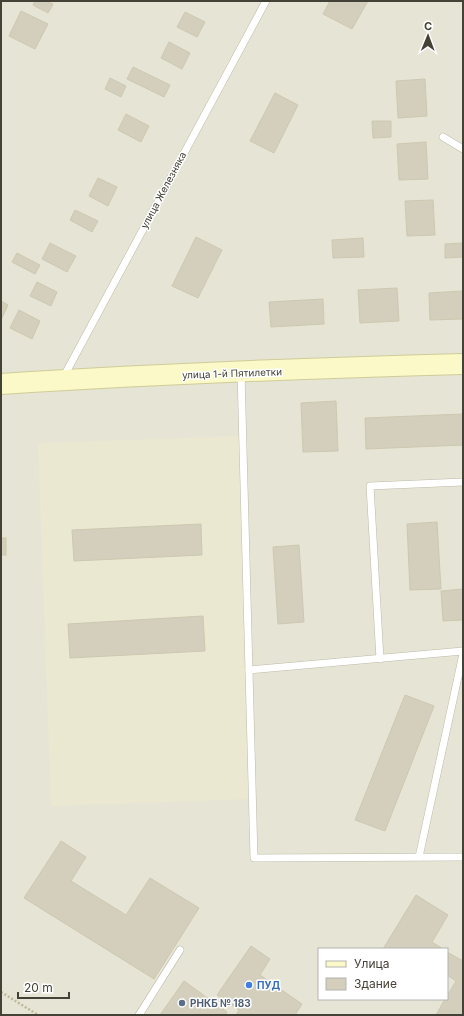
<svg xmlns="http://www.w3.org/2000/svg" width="464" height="1016" viewBox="0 0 464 1016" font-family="Inter,sans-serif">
	<rect width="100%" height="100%" fill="#f2f1e6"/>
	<path fill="#e6e4d4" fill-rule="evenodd" d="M1,1H463V1015H1ZM319,949H447V999H319Z"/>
	<polygon fill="#eae8d0" points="241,436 254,799 51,806 38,443"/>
	<g fill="#d3cfbc" stroke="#cdc8b0">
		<polygon points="35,1 46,1 53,4 48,13 33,5"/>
		<polygon points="330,1 368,1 352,29 323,14"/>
		<polygon points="21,11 48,24 35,49 9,36"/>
		<polygon points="185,12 205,22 197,37 177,27"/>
		<polygon points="169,42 190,53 182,69 161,58"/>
		<polygon points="133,67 170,85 164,97 127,79"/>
		<polygon points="110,78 126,86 121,97 105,89"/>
		<polygon points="425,79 427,116 398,118 396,81"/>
		<polygon points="275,93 298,105 274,153 250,141"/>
		<polygon points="126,114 149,126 141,142 118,130"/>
		<polygon points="372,121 391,121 391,137 373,138"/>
		<polygon points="426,142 428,179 399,180 397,144"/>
		<polygon points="98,178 117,187 108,206 89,196"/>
		<polygon points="433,200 435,235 407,236 405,201"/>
		<polygon points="75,210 98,221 92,232 70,220"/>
		<polygon points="196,237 222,250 198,298 172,286"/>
		<polygon points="363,238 364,257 333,258 332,240"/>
		<polygon points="50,243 76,256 67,272 42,259"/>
		<polygon points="463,243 463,257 445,258 445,244"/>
		<polygon points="17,253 40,265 35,274 12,262"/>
		<polygon points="37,282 57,292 51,306 30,296"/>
		<polygon points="397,288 399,321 360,323 358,290"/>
		<polygon points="463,291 463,319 430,320 429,293"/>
		<polygon points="323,299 324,324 271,327 269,302"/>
		<polygon points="1,301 8,305 1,320"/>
		<polygon points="19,310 40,321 32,339 10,328"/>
		<polygon points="336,401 338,451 303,452 301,403"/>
		<polygon points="463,414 463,445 366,449 365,418"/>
		<polygon points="437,522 441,589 410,590 407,524"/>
		<polygon points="201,524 202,555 74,561 72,530"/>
		<rect x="1" y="538" width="5" height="17"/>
		<polygon points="299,545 304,622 278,624 273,547"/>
		<polygon points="463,589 463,620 443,621 441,591"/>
		<polygon points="203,616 205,651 70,658 68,624"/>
		<polygon points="405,695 434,706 385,831 355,820"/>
		<polygon points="61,841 86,857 71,881 126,915 150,878 199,908 154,979 24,898"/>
		<polygon points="416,895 448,915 432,942 443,949 383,949"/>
		<polygon points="251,946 270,959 260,975 302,1004 295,1015 236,1015 239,1010 217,995"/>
		<polygon points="447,952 463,961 463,1015 436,1015 445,999 447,999 447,996 456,981 447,975"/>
		<polygon points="184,981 227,1012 225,1015 160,1015"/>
	</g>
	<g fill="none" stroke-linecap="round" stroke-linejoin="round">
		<defs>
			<g id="lane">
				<polyline points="443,137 463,149"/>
				<polyline points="241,373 254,858 463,857"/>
				<polyline points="63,378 266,1"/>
				<polyline points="380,659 370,486 463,482"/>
				<polyline points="249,670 463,651"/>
				<polyline points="419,857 463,654"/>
				<polyline points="139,1015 180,950"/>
			</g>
			<path id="secondary" d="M1,384C155,374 309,368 463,364"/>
		</defs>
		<use href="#lane" stroke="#bdbaa9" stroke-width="8"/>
		<use href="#secondary" stroke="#cfcc98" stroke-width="22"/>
		<polyline stroke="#beb99b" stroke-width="2.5" stroke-dasharray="2 2" stroke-linecap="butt" points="1,992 38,1015"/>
		<use href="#lane" stroke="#fff" stroke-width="7"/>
		<use href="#secondary" stroke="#fbf9c7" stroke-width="20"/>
	</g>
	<circle fill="#3f7fe0" stroke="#fff" stroke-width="1.5" cx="249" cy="985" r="4"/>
	<circle fill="#5c6f8a" stroke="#fff" stroke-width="1.5" cx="182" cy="1003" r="4"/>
	<g text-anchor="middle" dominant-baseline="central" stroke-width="3" stroke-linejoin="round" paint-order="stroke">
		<g font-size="10" fill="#444136" stroke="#fff">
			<text transform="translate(163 190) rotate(-62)">улица Железняка</text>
			<text transform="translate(232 373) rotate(-2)">улица 1-й Пятилетки</text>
		</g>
		<g font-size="10" font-weight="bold" fill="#366cbe" stroke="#fff" text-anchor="start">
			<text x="257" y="985">ПУД</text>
		</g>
		<g font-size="10" font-weight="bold" fill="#4e5e75" stroke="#fff" text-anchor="start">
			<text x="190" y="1003">РНКБ № 183</text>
		</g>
	</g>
	<rect width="464" height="1016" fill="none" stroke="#444136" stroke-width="4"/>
	<rect x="318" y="948" width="130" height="52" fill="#ffffff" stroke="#b4b3af"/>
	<rect x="326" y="961" width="20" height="6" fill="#fbf9c7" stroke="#b4b3af"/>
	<text x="354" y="968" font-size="12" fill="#444136">Улица</text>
	<rect x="326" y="978" width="20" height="12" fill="#d3cfbc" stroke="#b4b3af"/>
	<text x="354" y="988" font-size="12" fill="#444136">Здание</text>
	<g transform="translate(428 36) rotate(1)" stroke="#ffffff" stroke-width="3" paint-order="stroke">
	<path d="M0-3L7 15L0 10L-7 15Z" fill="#444136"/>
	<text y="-6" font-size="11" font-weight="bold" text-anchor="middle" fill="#444136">С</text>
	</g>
	<path d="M18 992v6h51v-6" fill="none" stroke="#444136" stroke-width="2"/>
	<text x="24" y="992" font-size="12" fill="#444136" stroke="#ffffff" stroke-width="3" paint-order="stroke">20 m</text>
</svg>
